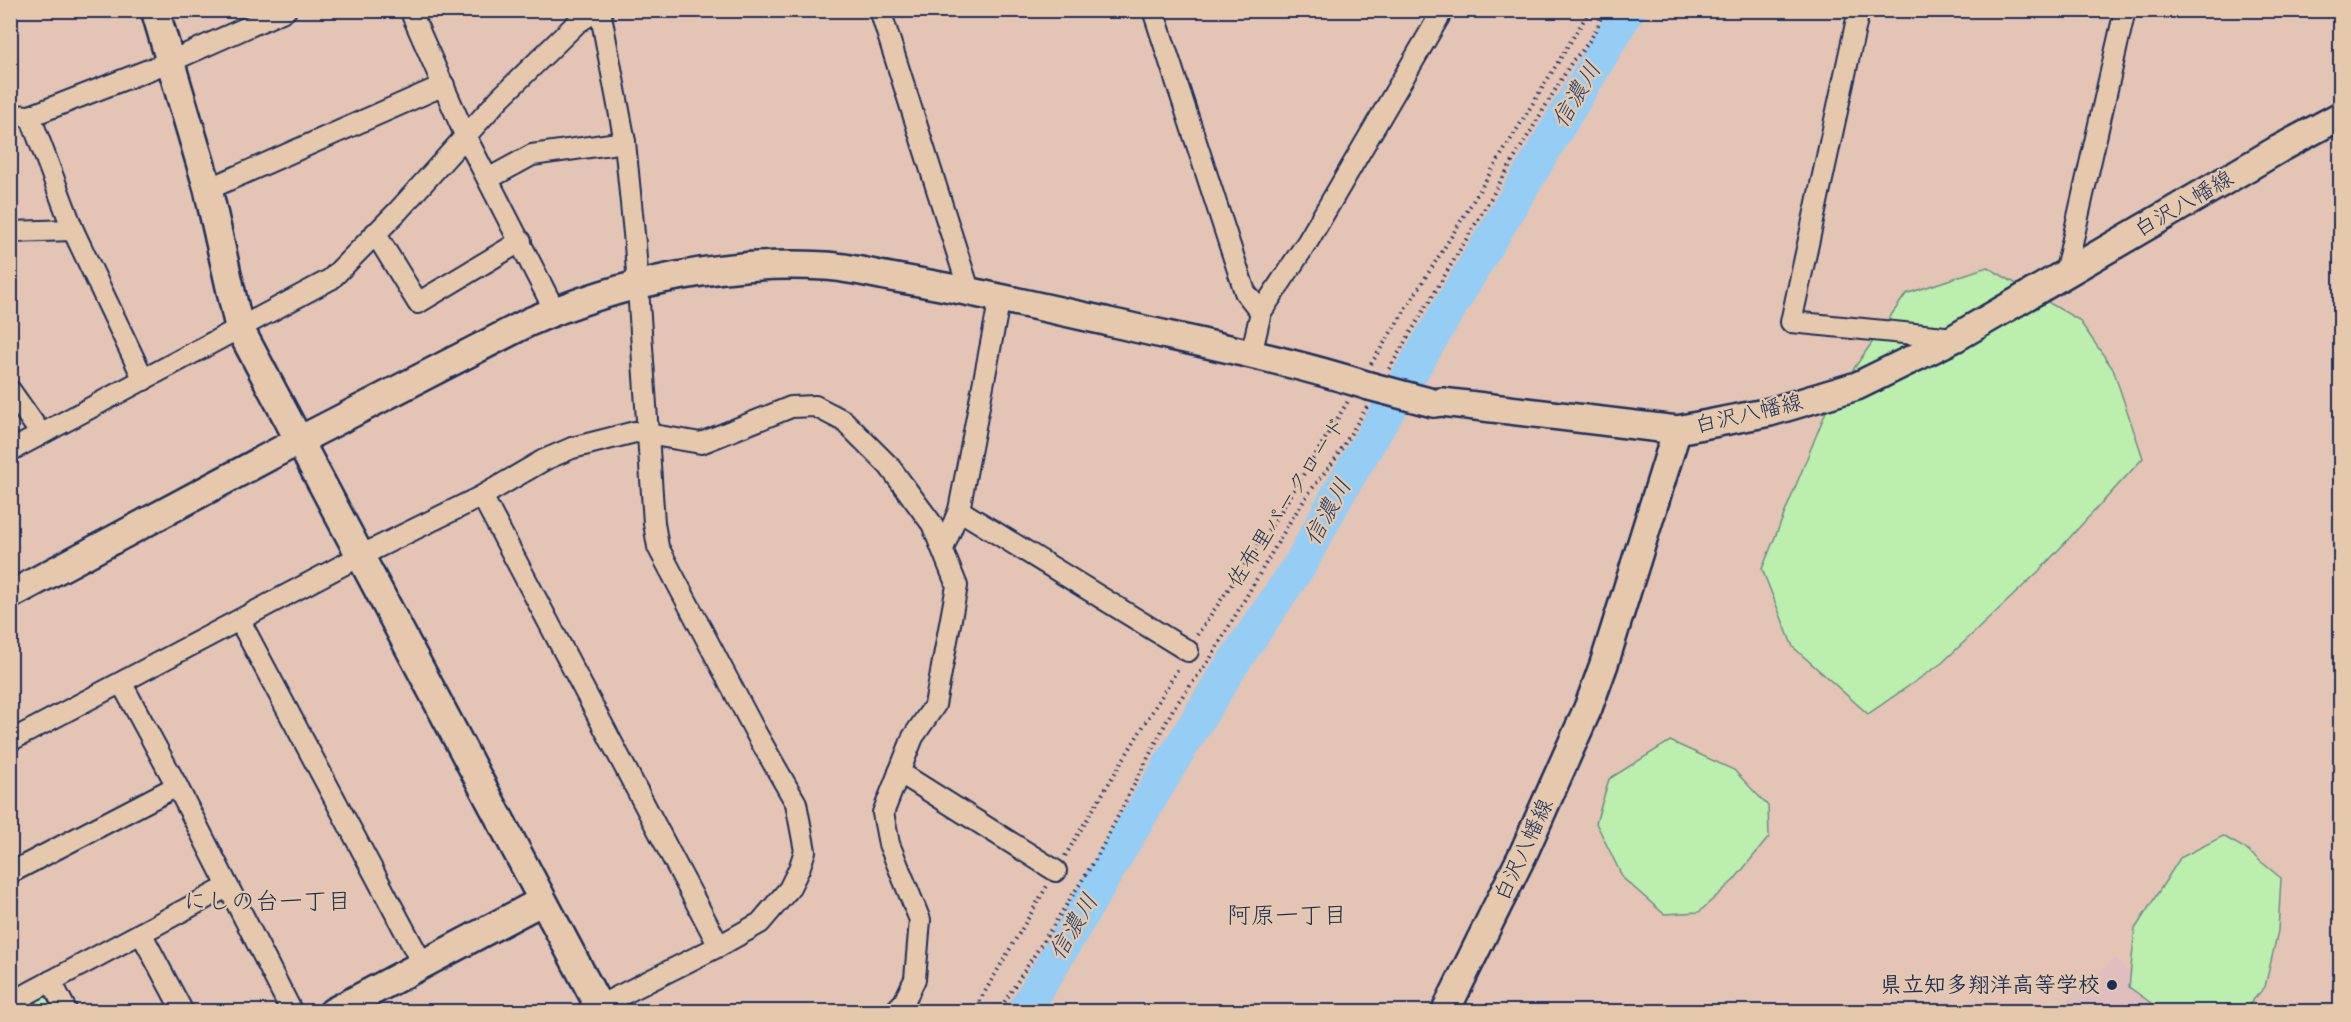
<svg xmlns="http://www.w3.org/2000/svg" width="2351" height="1022" viewBox="0 0 2351 1022" font-family="'Architects Daughter','Klee One',sans-serif">
	<rect width="100%" height="100%" fill="#e4c4b5"/>
	<filter id="ink" filterUnits="userSpaceOnUse"><feTurbulence type="fractalNoise" baseFrequency=".0167" numOctaves="2"/><feDisplacementMap in="SourceGraphic" scale="12" xChannelSelector="R" yChannelSelector="G"/><feConvolveMatrix kernelMatrix="1 2 1 2 8 2 1 2 1" color-interpolation-filters="sRGB"/></filter>
	<g filter="url(#ink)">
		<polygon fill="#e1bebe" points="2115,958 2168,1011 2052,1012"/>
		<g fill="#bceeae" stroke="#6c8e86" stroke-width="1.5">
			<polygon points="1987,267 2079,320 2113,369 2143,458 2039,571 1942,663 1868,714 1793,647 1762,569 1829,404 1906,294"/>
			<polygon points="1670,741 1734,770 1768,806 1769,837 1734,880 1699,912 1664,914 1623,878 1596,823 1609,779"/>
			<polygon points="2223,836 2244,848 2281,878 2278,931 2265,987 2243,1011 2162,1011 2129,987 2135,929 2180,858"/>
			<polygon points="51,981 67,1012 11,1012"/>
		</g>
		<g fill="none" stroke-linecap="round" stroke-linejoin="round">
			<polyline stroke="#95cdf5" stroke-width="34" points="1024,1012 1171,763 1229,669 1301,563 1338,494 1628,10"/>
			<defs>
				<g id="street">
					<polyline points="410,10 465,135 555,311"/>
					<polyline points="880,10 969,290"/>
					<polyline points="1153,10 1245,292 1261,312"/>
					<polyline points="1859,10 1791,322 1955,338"/>
					<polyline points="10,115 30,116 169,62 286,10"/>
					<polyline points="30,116 73,230 144,380"/>
					<polyline points="488,179 532,155 625,142"/>
					<polyline points="208,189 444,85"/>
					<polyline points="10,232 73,230"/>
					<polyline points="375,233 418,303 521,241"/>
					<polyline points="2065,274 2125,10"/>
					<polyline points="1251,355 1261,312 1308,241 1443,10"/>
					<polyline points="10,390 41,434"/>
					<polyline points="10,451 331,279 398,211 500,98 577,23 597,10"/>
					<polyline points="482,496 719,946"/>
					<polyline points="959,510 1188,651"/>
					<polyline points="943,549 959,510 1000,297"/>
					<polyline points="240,621 423,965"/>
					<polyline points="122,684 177,786 292,1012"/>
					<polyline points="10,741 360,556 482,496 544,460 572,448 635,432 701,443 791,407 815,406 844,421 889,466 932,524 957,586 935,705 913,737 883,813 889,844 920,920 915,979 904,1002 894,1012"/>
					<polyline points="899,772 1056,871"/>
					<polyline points="10,873 177,786"/>
					<polyline points="141,933 183,1012"/>
					<polyline points="51,981 67,1012"/>
					<polyline points="10,1003 227,887"/>
					<polyline points="587,1012 719,946 760,923 789,889 799,869 805,851 796,803 756,733 658,547 654,523 635,244 625,142 600,10"/>
				</g>
				<g id="secondary">
					<polyline points="155,10 208,189 239,327 602,1012"/>
					<polyline points="1433,403 1442,402 1677,430"/>
					<path d="M10,595L298,441L529,322C621,282 724,260 825,266C848,267 873,274 896,278C968,290 1038,306 1109,322C1196,342 1284,359 1369,386"/>
					<polyline points="333,1012 542,901"/>
					<polyline points="1445,1012 1524,852 1588,708 1604,664 1677,430 1770,412 1857,386 1955,338 2279,149 2340,116"/>
				</g>
			</defs>
			<use href="#street" stroke="#1b2f5e" stroke-width="24"/>
			<use href="#secondary" stroke="#1b2f5e" stroke-width="32"/>
			<g stroke="#1b2f5e" stroke-width="4" stroke-dasharray="1.5 4.5" stroke-linecap="butt">
				<polyline points="1371,364 1451,237 1590,10"/>
				<path d="M1389,369L1573,60C1587,47 1598,30 1603,10"/>
				<polyline points="1197,635 1277,518 1348,401"/>
				<polyline points="1065,856 1179,667"/>
				<polyline points="973,1012 1047,886"/>
				<polyline points="998,1012 1097,857 1173,709 1210,659 1291,520 1311,490 1334,461 1367,407"/>
			</g>
			<use href="#street" stroke="#e6c9ad" stroke-width="20"/>
			<use href="#secondary" stroke="#e6c9ad" stroke-width="27"/>
			<defs>
				<polyline id="secondary-bridge" points="1369,386 1433,403"/>
			</defs>
			<use href="#secondary-bridge" stroke="#1b2f5e" stroke-width="32" stroke-linecap="butt"/>
			<use href="#secondary-bridge" stroke="#e6c9ad" stroke-width="27"/>
		</g>
	</g>
	<circle fill="#1b2f5e" stroke="#e6c9ad" stroke-width="2" cx="2112" cy="985" r="6"/>
	<g text-anchor="middle" dominant-baseline="central" stroke-width="4.5" stroke-linejoin="round" paint-order="stroke">
		<g font-size="22" fill="#1b2f5e" stroke="#e6c9ad">
			<text transform="translate(2184 204) rotate(-30)">白沢八幡線</text>
			<text transform="translate(1749 414) rotate(-13)">白沢八幡線</text>
			<text transform="translate(1287 502) rotate(-57)">佐布里パークロード</text>
			<text transform="translate(1524 850) rotate(-65)">白沢八幡線</text>
		</g>
		<g font-size="22" font-weight="bold" fill="#1b2f5e" stroke="#e6c9ad" text-anchor="end">
			<text x="2100" y="985">県立知多翔洋高等学校</text>
		</g>
		<g font-size="24" font-style="italic" fill="#273f6d" stroke="#e6c9ad">
			<text transform="translate(1577 95) rotate(-59)">信濃川</text>
			<text transform="translate(1328 512) rotate(-61)">信濃川</text>
			<text transform="translate(1074 927) rotate(-59)">信濃川</text>
		</g>
		<g font-size="24" fill="#1b2f5e" stroke="#e6c9ad">
			<text x="267" y="902">にしの台一丁目</text>
			<text x="1287" y="916">阿原一丁目</text>
		</g>
	</g>
	<rect width="2351" height="1022" fill="none" stroke="#e6c9ad" stroke-width="36"/>
	<rect x="18" y="18" width="2315" height="986" fill="none" stroke="#1b2f5e" stroke-width="2" filter="url(#ink)"/>
</svg>
